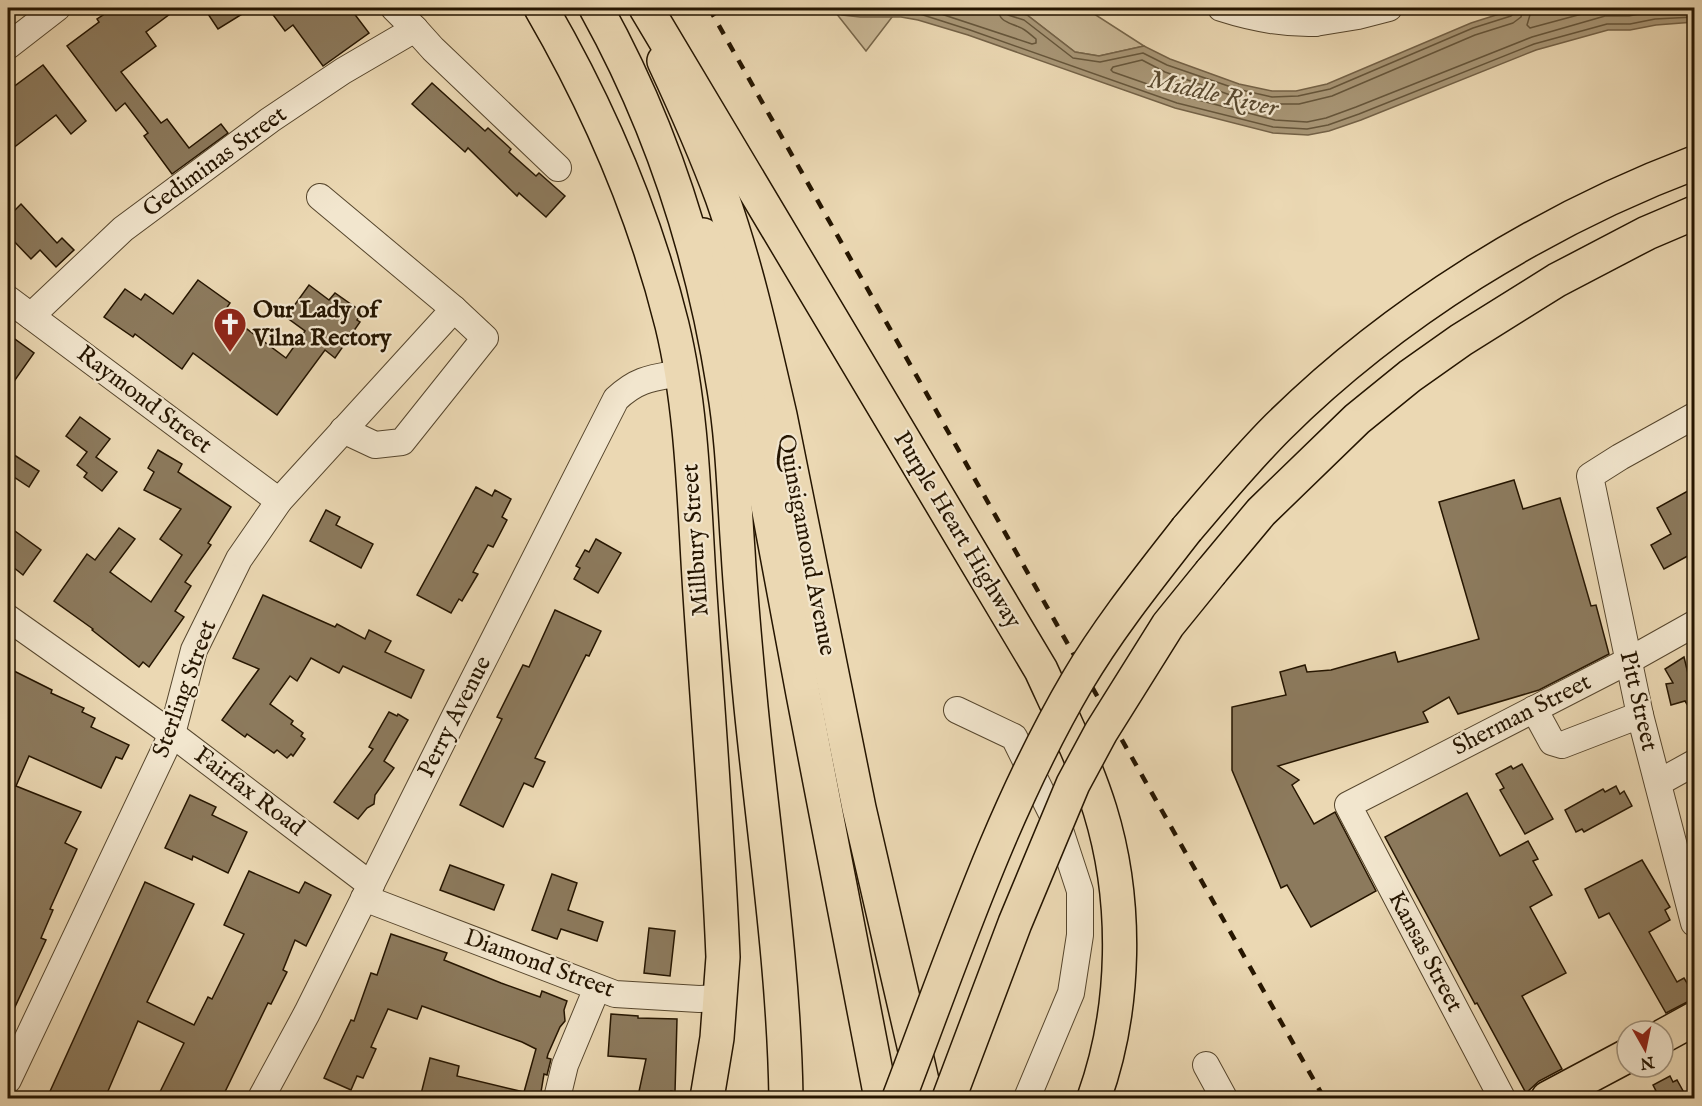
<svg xmlns="http://www.w3.org/2000/svg" width="1702" height="1106" viewBox="0 0 1702 1106" font-family="'IM FELL English',serif">
	<rect width="100%" height="100%" fill="#ebd8b3"/>
	<filter id="stains"><feTurbulence type="fractalNoise" baseFrequency=".00333" numOctaves="4"/><feColorMatrix values="0 0 0 0 .2 0 0 0 0 .09 0 0 0 0 .02 0 0 0 .5 -.17"/></filter>
	<radialGradient id="worn" r=".72"><stop offset=".6" stop-color="#630" stop-opacity="0"/><stop offset="1" stop-color="#630" stop-opacity=".3"/></radialGradient>
	<g fill="#c9b795" stroke="#77664a" stroke-width="1.5">
		<polygon points="832,8 899,8 866,51"/>
		<polygon points="1003,8 1085,8 1144,46 1099,56 1075,52 1027,15"/>
	</g>
	<polygon fill="#a89676" stroke="#746247" stroke-width="1.5" points="826,8 1003,8 1027,15 1075,52 1099,56 1144,46 1170,59 1239,84 1272,91 1296,91 1327,84 1471,23 1518,8 1694,8 1694,22 1656,25 1630,30 1608,30 1536,50 1361,120 1329,131 1308,135 1273,133 1175,108 968,35 918,20 901,17 860,17 842,15"/>
	<g fill="none" stroke-linecap="round" stroke-linejoin="round">
		<g stroke="#66563b" stroke-width="1.5">
			<polyline points="840,8 860,11 901,11 920,14 970,30 1177,103 1273,127 1307,129 1328,125 1359,114 1534,44 1607,24 1630,24 1655,19 1694,17"/>
			<path d="M923,8L1032,44L1036,43V39C1031,35 1025,29 1019,27C1008,22 999,22 998,8"/>
			<polyline points="1005,8 1008,15 1024,20 1073,58 1100,62 1143,53 1167,65 1237,89 1272,97 1298,96 1330,89 1473,28 1511,16 1515,12 1515,8"/>
			<polyline points="1523,8 1521,17 1513,23 1475,35 1332,96 1299,104 1270,104 1236,97 1165,72 1142,60 1113,67 1111,70 1113,72 1179,95 1275,120 1307,122 1326,118 1356,107 1532,37 1605,16 1629,16 1654,11 1694,9"/>
			<polyline points="1532,8 1527,25 1530,28 1604,8"/>
		</g>
	</g>
	<g fill="#8c7a5d" stroke="#251500" stroke-width="1.5">
		<polygon points="98,8 178,8 146,32 156,46 121,72 161,123 167,119 189,148 221,124 228,133 172,174 144,136 148,133 125,103 116,111 67,46 99,22 97,19 103,15"/>
		<polygon points="204,8 252,8 218,29"/>
		<polygon points="268,8 350,8 369,33 323,66 293,25 285,31"/>
		<polygon points="43,65 86,121 71,134 56,115 8,152 8,91"/>
		<polygon points="432,83 485,131 488,128 511,149 509,152 536,176 539,173 565,196 546,217 519,193 517,196 468,148 465,152 412,104"/>
		<polygon points="21,204 57,243 62,238 74,250 56,267 40,250 31,259 8,235 8,217"/>
		<polygon points="198,280 230,303 224,312 286,358 305,331 286,317 309,285 329,300 335,293 362,312 357,320 360,322 335,358 325,350 277,415 193,353 182,369 135,334 133,337 104,317 125,289 141,300 145,294 173,314"/>
		<polygon points="8,334 34,353 8,390"/>
		<polygon points="80,417 110,439 96,457 117,472 102,491 84,477 87,473 77,465 87,452 66,436"/>
		<polygon points="158,450 182,464 178,472 231,507 208,543 211,545 185,582 191,586 175,611 184,617 149,667 143,662 139,667 92,630 93,629 54,601 87,554 95,560 119,528 135,539 110,572 151,602 182,555 160,539 181,509 144,490 154,472 148,468"/>
		<polygon points="8,451 39,471 29,487 8,473"/>
		<polygon points="1514,480 1523,509 1560,498 1591,606 1596,605 1609,654 1539,690 1458,714 1449,697 1423,712 1428,722 1278,766 1299,780 1292,785 1314,824 1335,812 1376,891 1311,927 1287,885 1281,888 1232,770 1232,707 1286,695 1280,672 1305,665 1307,672 1331,670 1395,652 1398,662 1479,639 1439,502"/>
		<polygon points="476,487 492,496 495,490 511,499 502,517 507,520 493,547 488,545 473,572 478,574 462,601 459,599 451,613 417,595"/>
		<polygon points="1695,487 1695,552 1664,569 1651,545 1671,534 1657,508"/>
		<polygon points="326,510 340,517 336,525 373,544 361,568 310,541"/>
		<polygon points="8,526 41,550 23,575 8,563"/>
		<polygon points="596,539 621,553 598,593 574,579 580,568 576,566 585,550 589,552"/>
		<polygon points="263,595 335,627 337,624 365,639 369,630 391,641 385,652 424,670 411,698 343,666 339,673 311,658 297,681 290,676 270,704 293,721 291,724 303,733 301,736 305,739 293,756 291,754 287,758 277,750 274,753 247,734 245,737 222,720 259,669 233,658"/>
		<polygon points="555,610 601,631 589,656 586,655 535,758 545,762 533,787 524,783 503,827 460,805 502,719 497,717 523,665 529,667"/>
		<polygon points="1684,657 1695,703 1695,717 1685,701 1671,705 1666,684 1673,683 1665,669"/>
		<polygon points="8,668 52,690 51,693 84,708 82,712 95,718 91,727 129,745 122,759 116,757 101,788 29,756 16,786 81,812 65,843 77,849 50,909 53,910 41,938 46,940 8,1022"/>
		<polygon points="389,712 397,716 398,714 408,720 384,761 394,768 375,795 374,804 367,808 358,819 334,802 373,749 369,747"/>
		<polygon points="1522,764 1553,819 1525,834 1500,790 1504,788 1496,774 1511,766 1513,769"/>
		<polygon points="1616,786 1620,794 1624,791 1632,806 1584,832 1582,829 1576,832 1565,810 1603,789 1605,792"/>
		<polygon points="1467,793 1500,856 1528,841 1538,859 1533,861 1552,895 1530,907 1566,973 1522,996 1562,1069 1539,1081 1526,1093 1477,1003 1475,1004 1385,837"/>
		<polygon points="190,795 216,807 212,815 247,832 228,873 193,856 192,860 165,848"/>
		<polygon points="1642,860 1670,907 1665,910 1670,920 1649,932 1677,982 1684,978 1695,996 1695,998 1666,1013 1609,913 1599,918 1585,889"/>
		<polygon points="450,865 504,885 494,910 440,890"/>
		<polygon points="249,871 299,893 305,882 331,895 306,946 295,940 283,970 287,972 271,1004 268,1003 222,1098 157,1098 184,1043 138,1021 105,1098 47,1098 145,882 194,904 147,1002 194,1025 208,997 212,999 244,934 224,925"/>
		<polygon points="552,874 577,883 568,910 603,922 597,941 561,929 557,939 532,930"/>
		<polygon points="649,928 675,931 670,976 644,973"/>
		<polygon points="391,934 447,953 444,960 501,983 540,997 542,991 567,1001 564,1010 565,1021 560,1027 548,1054 547,1058 551,1059 547,1075 544,1074 540,1098 420,1098 430,1058 459,1066 457,1076 524,1092 536,1049 522,1042 422,1006 417,1019 388,1009 371,1047 376,1049 363,1078 357,1076 351,1090 324,1078 351,1020 354,1021 371,973 377,975"/>
		<polygon points="611,1014 638,1016 638,1018 677,1019 675,1092 671,1091 669,1098 638,1096 646,1059 608,1056"/>
		<polygon points="1670,1076 1673,1082 1677,1080 1687,1098 1640,1098 1656,1091 1653,1085"/>
	</g>
	<g fill="none" stroke-linecap="round" stroke-linejoin="round">
		<defs>
			<g id="minor">
				<path d="M1221,8C1252,18 1281,24 1315,23V8"/>
				<polyline points="1315,23 1358,16 1389,8"/>
				<polyline points="415,29 433,49 558,168"/>
				<polyline points="8,46 57,8"/>
				<polyline points="8,299 279,501"/>
				<polyline points="31,316 123,229 270,120 343,71 415,29 394,8"/>
				<polyline points="1694,416 1620,457 1590,476 1640,715 1694,923"/>
				<polyline points="343,430 375,445 402,442 485,338 454,309"/>
				<polyline points="8,618 172,734 371,885"/>
				<polyline points="1534,709 1552,742 1562,745 1640,715"/>
				<polyline points="957,710 1014,737 1060,830 1080,891 1080,935 1071,993 1027,1098"/>
				<polyline points="1658,783 1694,763"/>
				<polyline points="364,898 615,994 699,999 721,998"/>
				<polyline points="1206,1065 1224,1098"/>
				<polyline points="8,1080 172,734 194,650 239,559 279,501 454,309 320,197"/>
				<path d="M261,1098L307,1013L456,714L616,399C638,378 653,378 681,373"/>
				<polyline points="557,1098 565,1065 597,988"/>
				<polyline points="1502,1098 1348,805 1628,661 1694,624"/>
			</g>
			<g id="major">
				<path d="M541,8C599,108 644,212 672,325C693,412 694,504 700,594C708,715 718,836 723,957L717,1038L707,1098"/>
				<path d="M664,61C685,106 705,151 722,197C747,268 763,342 780,415L859,808L926,1098"/>
				<polyline points="703,235 718,277 743,372 803,694 881,1098"/>
				<polyline points="1663,1036 1694,1019"/>
				<polyline points="1548,1098 1627,1056"/>
			</g>
			<g id="highway">
				<path d="M596,8C661,125 703,256 724,389C733,442 734,497 738,551C741,603 746,655 751,707C764,837 784,968 786,1098"/>
				<path d="M646,8L1041,670C1062,716 1085,762 1100,810C1128,901 1126,1009 1094,1098"/>
				<path d="M1187,529C1217,494 1246,459 1278,427C1393,313 1543,220 1694,163"/>
				<polyline points="1211,572 1261,512 1357,419 1410,376 1461,340 1557,280 1647,233 1694,213"/>
			</g>
		</defs>
		<use href="#minor" stroke="#56462d" stroke-width="28"/>
		<use href="#major" stroke="#251500" stroke-width="36"/>
		<use href="#highway" stroke="#251500" stroke-width="36"/>
		<use href="#minor" stroke="#f2e6ce" stroke-width="26"/>
		<use href="#major" stroke="#ebd8b3" stroke-width="33"/>
		<use href="#highway" stroke="#ebd8b3" stroke-width="33"/>
		<polyline stroke="#251500" stroke-width="4.5" stroke-dasharray="10 10" stroke-linecap="butt" points="709,8 1324,1098"/>
		<defs>
			<g id="highway-bridge">
				<path d="M899,1098C953,957 1001,811 1078,680C1110,626 1149,578 1187,529"/>
				<polyline points="949,1098 1015,923 1073,784 1101,732 1168,625 1211,572"/>
			</g>
		</defs>
		<use href="#highway-bridge" stroke="#251500" stroke-width="36" stroke-linecap="butt"/>
		<use href="#highway-bridge" stroke="#ebd8b3" stroke-width="33"/>
	</g>
	<defs>
		<symbol id="church-pin" viewBox="-11 -11 22 30"><path d="M0 17L-7.5 6A9.5 9.5 0 1 1 7.5 6Z" fill="#8f2418" stroke="#f2e6ce"/><path d="M-1.2-6h2.4v3.5h3.3v2.4h-3.3V6h-2.4V-.1h-3.3v-2.4h3.3Z" fill="#fff"/></symbol>
	</defs>
	<g fill-rule="evenodd">
		<use href="#church-pin" x="211" y="305" width="38" height="52"/>
	</g>
	<g text-anchor="middle" dominant-baseline="central" stroke-width="4.5" stroke-linejoin="round" paint-order="stroke">
		<g font-size="24" fill="#251500" stroke="#f2e6ce">
			<text transform="translate(215 162) rotate(-36)">Gediminas Street</text>
			<text transform="translate(144 400) rotate(37)">Raymond Street</text>
			<text transform="translate(957 530) rotate(59)">Purple Heart Highway</text>
			<text transform="translate(696 540) rotate(-94)">Millbury Street</text>
			<text transform="translate(806 545) rotate(79)">Quinsigamond Avenue</text>
			<text transform="translate(185 689) rotate(-70)">Sterling Street</text>
			<text transform="translate(1638 701) rotate(77)">Pitt Street</text>
			<text transform="translate(1522 715) rotate(-27)">Sherman Street</text>
			<text transform="translate(455 717) rotate(-63)">Perry Avenue</text>
			<text transform="translate(249 792) rotate(37)">Fairfax Road</text>
			<text transform="translate(1425 952) rotate(62)">Kansas Street</text>
			<text transform="translate(539 964) rotate(20)">Diamond Street</text>
		</g>
		<g font-size="24" font-weight="bold" fill="#251500" stroke="#f2e6ce" text-anchor="start">
			<text x="253" y="310">Our Lady of<tspan x="253" dy="28">Vilna Rectory</tspan></text>
		</g>
		<g font-size="26" font-style="italic" fill="#59492f" stroke="#f2e6ce">
			<text transform="translate(1213 94) rotate(13)">Middle River</text>
		</g>
	</g>
	<rect width="1702" height="1106" fill="none" stroke="#ebd8b3" stroke-width="30"/>
	<rect x="9" y="9" width="1684" height="1088" fill="none" stroke="#251500" stroke-width="3"/>
	<rect x="15" y="15" width="1672" height="1076" fill="none" stroke="#251500" stroke-width="1.5"/>
	<g transform="translate(1645 1049) rotate(171)"><circle r="28" fill="#f2e6ce" stroke="#a0927c" stroke-width="1.5"/>
	<path d="M0-4.5L10 22L0 15L-10 22Z" fill="#8f2418"/>
	<text y="-9" font-size="16" font-weight="bold" text-anchor="middle" fill="#251500">N</text>
	</g>
	<rect width="100%" height="100%" filter="url(#stains)"/>
	<rect width="100%" height="100%" fill="url(#worn)"/>
</svg>
